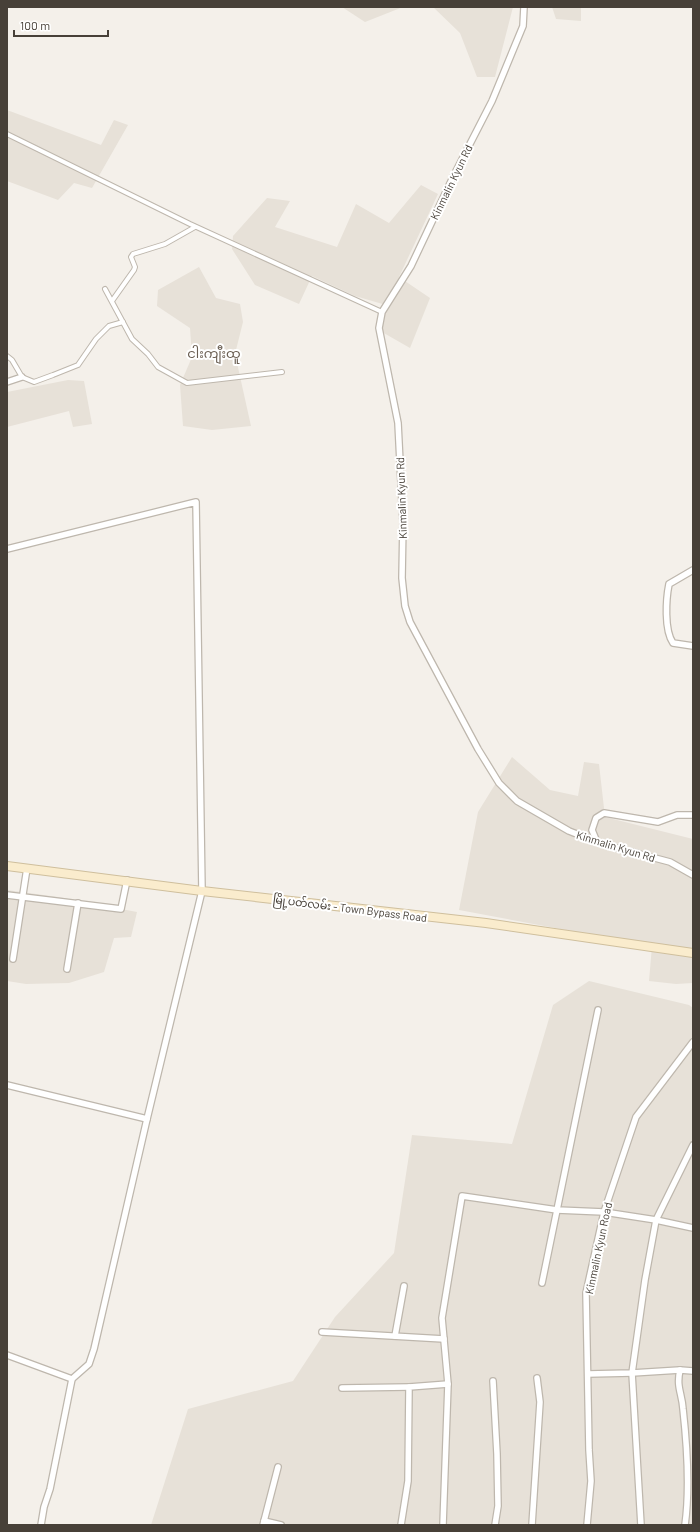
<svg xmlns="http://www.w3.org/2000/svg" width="700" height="1532" viewBox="0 0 700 1532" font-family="Barlow,'Noto Sans Myanmar',sans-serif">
	<rect width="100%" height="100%" fill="#f4f0ea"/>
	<g fill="#e7e1d8">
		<polygon points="342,7 403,7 365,22"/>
		<polygon points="433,7 513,7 495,77 477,77 460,33"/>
		<polygon points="552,7 581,7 581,21 556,19"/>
		<polygon points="7,110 101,145 114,120 128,125 92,188 74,183 58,200 7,181"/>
		<polygon points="421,185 438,194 399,277 430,298 410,348 382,332 386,305 355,296 312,276 299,304 255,285 232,249 233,236 267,198 290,201 275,227 337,247 356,204 389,223"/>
		<polygon points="199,267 216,298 240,304 243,322 235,354 251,426 212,430 183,426 180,385 192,357 190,328 157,306 158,290"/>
		<polygon points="68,380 84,381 92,424 73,427 69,411 7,427 7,392"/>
		<polygon points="512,757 550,790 578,796 584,762 599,764 605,817 693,839 693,983 676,984 649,981 652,946 459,910 478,812"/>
		<polygon points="7,890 58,897 137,912 131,937 114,938 104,972 69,983 26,984 7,981"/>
		<polygon points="589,981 689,1005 693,1008 693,1525 151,1525 188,1409 293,1381 335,1317 394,1253 412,1135 512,1144 553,1005"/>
	</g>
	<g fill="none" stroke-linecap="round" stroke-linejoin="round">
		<defs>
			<g id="pedestrian">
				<polyline points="7,134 190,224 382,312"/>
				<polyline points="105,289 132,339 148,354 158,367 187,383 282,372"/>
				<polyline points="112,301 134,270 135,267 131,257 133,254 165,244 195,227"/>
				<polyline points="7,356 12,360 22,377 34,382 53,375 78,365 96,339 109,326 123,322"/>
			</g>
			<g id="minor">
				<polyline points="524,7 523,26 492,101 454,175 411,266 382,312 379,328 398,423 403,522 402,578 405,606 410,622 478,749 499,783 517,801 569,831 602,844 670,862 693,875"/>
				<polyline points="7,382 22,377"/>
				<polyline points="7,549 196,502 202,891 147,1119 94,1349 89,1364 72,1379 50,1489 44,1507 41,1525"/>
				<path d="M693,570L669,584C666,599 664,630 673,643L693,646"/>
				<polyline points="597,842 592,830 596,818 604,813 658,822 677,815 693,815"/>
				<polyline points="7,895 121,909 127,880"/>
				<polyline points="13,959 27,868"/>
				<polyline points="67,969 78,903"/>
				<polyline points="7,1085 147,1119"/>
				<polyline points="542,1283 598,1010"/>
				<polyline points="322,1332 444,1339"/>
				<polyline points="395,1336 404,1286"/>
				<polyline points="7,1355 72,1379"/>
				<path d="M680,1370C676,1387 682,1393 683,1409C687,1445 690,1489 685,1525"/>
				<polyline points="588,1374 632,1373 680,1370 693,1371"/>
				<polyline points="493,1381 497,1454 498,1506 495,1525"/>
				<polyline points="342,1388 409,1387"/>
				<polyline points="264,1521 281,1525"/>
				<polyline points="263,1525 278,1467"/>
				<polyline points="401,1525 408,1481 409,1387 448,1384"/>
				<polyline points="443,1525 448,1384 442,1318 462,1196 557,1210 604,1212 656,1220 693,1228"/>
				<polyline points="532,1525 540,1402 537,1378"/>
				<polyline points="587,1525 591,1481 589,1450 586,1293 604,1212 636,1117 693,1042"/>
				<polyline points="641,1525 632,1373 645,1280 656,1220 693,1145"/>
			</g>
			<polyline id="secondary" points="7,866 202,891 486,923 693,953"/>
		</defs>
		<use href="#pedestrian" stroke="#beb7ad" stroke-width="6"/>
		<use href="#minor" stroke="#beb7ad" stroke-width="8"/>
		<use href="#secondary" stroke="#cfbf9d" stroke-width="10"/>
		<use href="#pedestrian" stroke="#fff" stroke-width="4"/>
		<use href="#minor" stroke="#fff" stroke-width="5.5"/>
		<use href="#secondary" stroke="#faeccd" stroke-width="8"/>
	</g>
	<g text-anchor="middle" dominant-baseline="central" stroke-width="4" stroke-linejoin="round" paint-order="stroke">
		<g font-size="11" fill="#474038" stroke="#fff">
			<text transform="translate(451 182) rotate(-64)">Kinmalin Kyun Rd</text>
			<text transform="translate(401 498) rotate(-92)">Kinmalin Kyun Rd</text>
			<text transform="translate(616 846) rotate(17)">Kinmalin Kyun Rd</text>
			<text transform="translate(350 908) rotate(7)">မြို့ပတ်လမ်း - Town Bypass Road</text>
			<text transform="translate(598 1248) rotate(-78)">Kinmalin Kyun Road</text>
		</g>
		<g font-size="13" fill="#695d51" stroke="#fff">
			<text x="214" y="353">ငါးကျီးထူ</text>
		</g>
	</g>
	<rect width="700" height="1532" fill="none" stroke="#474038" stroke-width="16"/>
	<path d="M14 30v6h94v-6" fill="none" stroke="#474038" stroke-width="2"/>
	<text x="20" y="30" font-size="12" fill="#474038" stroke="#ffffff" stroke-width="3" paint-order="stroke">100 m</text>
</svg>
